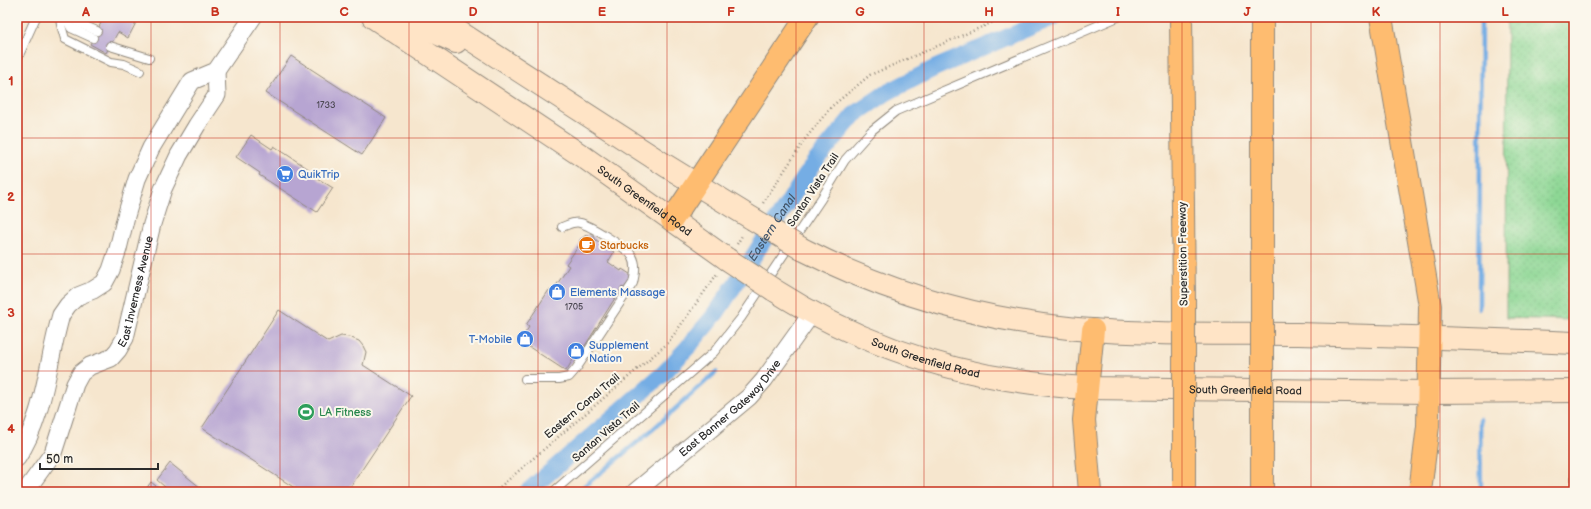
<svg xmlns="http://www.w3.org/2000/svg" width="1591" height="509" viewBox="0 0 1591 509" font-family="'Balsamiq Sans',sans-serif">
	<defs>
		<pattern id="grass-dots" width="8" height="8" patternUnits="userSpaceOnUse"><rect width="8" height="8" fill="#8dd794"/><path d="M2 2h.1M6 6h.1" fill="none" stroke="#7ab980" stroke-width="1.8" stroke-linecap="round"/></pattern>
	</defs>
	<rect width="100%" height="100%" fill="#fbf7ec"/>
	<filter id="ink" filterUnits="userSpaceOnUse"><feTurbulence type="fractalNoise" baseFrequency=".025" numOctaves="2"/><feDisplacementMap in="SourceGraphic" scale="8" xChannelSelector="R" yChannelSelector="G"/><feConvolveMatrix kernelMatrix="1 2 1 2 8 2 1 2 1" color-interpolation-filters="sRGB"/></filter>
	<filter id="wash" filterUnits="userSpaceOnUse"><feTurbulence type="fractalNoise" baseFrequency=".012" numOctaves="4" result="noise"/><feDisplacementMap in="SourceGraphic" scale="16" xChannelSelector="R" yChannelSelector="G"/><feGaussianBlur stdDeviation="0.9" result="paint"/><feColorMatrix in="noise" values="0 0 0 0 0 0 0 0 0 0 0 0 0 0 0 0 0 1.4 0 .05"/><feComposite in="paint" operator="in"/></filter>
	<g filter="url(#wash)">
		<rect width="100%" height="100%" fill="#f6e6ce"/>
		<polygon fill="url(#grass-dots)" stroke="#5c8160" points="1507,17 1574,17 1574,320 1506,318"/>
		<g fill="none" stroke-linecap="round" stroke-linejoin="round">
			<g stroke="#75ade4" stroke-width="4.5">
				<polyline points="1479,308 1481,17"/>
				<polyline points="1480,419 1481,492"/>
				<polyline points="577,492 652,430 716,372"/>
			</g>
			<path stroke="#75ade4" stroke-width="17" id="s1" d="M527,492L664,373L688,347L717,312L814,163L854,115L886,93L935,68L1054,17"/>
		</g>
		<g id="blocks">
			<g fill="#b7a5d2">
				<polygon points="90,17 139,17 128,38 118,32 106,53 90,44 101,23"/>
				<polygon points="291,56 386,118 362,155 266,93"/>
				<polygon points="251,135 272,149 274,146 310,170 309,173 333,188 317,212 259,175 260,173 236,157"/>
				<polygon points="586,235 594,236 596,240 614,252 608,262 621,271 622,269 633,276 624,288 622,287 576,360 574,358 566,371 520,341 529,327 526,325 549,290 552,292 569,266 566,264 580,244 580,240"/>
				<polygon points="279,310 328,342 341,336 349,337 359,341 363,346 366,352 363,365 411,396 347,492 301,492 202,428"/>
				<polygon points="170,463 206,492 149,492 146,489 151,482 162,491 165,487 157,480"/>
				<rect x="1571" y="473" width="3" height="17"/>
			</g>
		</g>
	</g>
	<g filter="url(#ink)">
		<use href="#blocks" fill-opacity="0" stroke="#90887c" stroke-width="1"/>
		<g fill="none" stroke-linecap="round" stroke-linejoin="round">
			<defs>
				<g id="lane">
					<polyline points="60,17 61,25 65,39 111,62 124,64 140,71"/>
					<polyline points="65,17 71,28 93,38"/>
					<polyline points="73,17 76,22 97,31"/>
					<polyline points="110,46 149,58"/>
					<polyline points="19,55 36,17"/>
					<path d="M525,379H559L569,377L576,369L633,283C635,274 637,264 632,256C627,248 589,225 580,223C574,221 568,225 562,227"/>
					<polyline points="553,492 714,352 741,318 821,199 845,160 871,131 896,111 1118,17"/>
				</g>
				<g id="street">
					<path d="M17,458C45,416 47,363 61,315L68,305L78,296L93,290L104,283L111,270L118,249L126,216L137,179L151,148L192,81L216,71L253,17"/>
					<path id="s2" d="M25,492L53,453L75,384L81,373L90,366L111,358L118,350L125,338L152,224L163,189L179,155L197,125L217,95L216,71"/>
					<path id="s3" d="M635,492L749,397L764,380L812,313"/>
				</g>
				<g id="secondary">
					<path id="s4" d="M373,17L585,158L727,259"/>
					<polyline points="407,17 423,27 456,42"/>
					<polyline points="436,17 665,165 753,219"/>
					<path d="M802,249C888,293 982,320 1077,329C1150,335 1225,333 1298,334C1390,336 1482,339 1574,343"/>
					<path id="s5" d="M774,290C868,350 975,382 1087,388L1429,392L1574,391"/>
				</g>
				<g id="highway">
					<polyline points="1181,17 1184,302"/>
					<polyline points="1262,17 1262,303"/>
					<polyline points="1381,17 1430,306 1428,426 1420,492"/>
					<polyline points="672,220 807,17"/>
					<polyline points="1262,420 1262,492"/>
					<polyline points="1090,492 1084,420 1093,330"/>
					<polyline points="1184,492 1184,419"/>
				</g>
			</defs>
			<use href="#lane" stroke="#90887c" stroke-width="10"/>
			<use href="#street" stroke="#90887c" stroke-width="19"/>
			<use href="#secondary" stroke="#90887c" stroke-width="24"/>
			<use href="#highway" stroke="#90887c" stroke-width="24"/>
			<g stroke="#90887c" stroke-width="2.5" stroke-dasharray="1 3" stroke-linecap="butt">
				<polyline points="763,203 806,138 831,107 870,75 1005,17"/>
				<polyline points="737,244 743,234"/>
				<polyline points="494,492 668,343 717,274"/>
			</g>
			<use href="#lane" stroke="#fff" stroke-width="8"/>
			<use href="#street" stroke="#fff" stroke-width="17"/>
			<use href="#secondary" stroke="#ffe4c6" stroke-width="22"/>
			<use href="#highway" stroke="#febc70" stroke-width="22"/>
			<defs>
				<g id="secondary-bridge">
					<polyline points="753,219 802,249"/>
					<polyline points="727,259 774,290"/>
				</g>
				<g id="highway-bridge">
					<polyline points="1184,302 1184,419"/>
					<polyline points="1262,303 1262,420"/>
				</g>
			</defs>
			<use href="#secondary-bridge" stroke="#90887c" stroke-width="24" stroke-linecap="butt"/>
			<use href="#highway-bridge" stroke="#90887c" stroke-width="24" stroke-linecap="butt"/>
			<use href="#secondary-bridge" stroke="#ffe4c6" stroke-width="22"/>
			<use href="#highway-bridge" stroke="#febc70" stroke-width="22"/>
		</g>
	</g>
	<path fill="none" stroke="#c8321e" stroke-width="1" stroke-opacity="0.55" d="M151,17V492M280,17V492M409,17V492M538,17V492M667,17V492M796,17V492M924,17V492M1053,17V492M1182,17V492M1311,17V492M1440,17V492M17,138H1574M17,254H1574M17,371H1574"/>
	<defs>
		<symbol id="supermarket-disc" viewBox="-11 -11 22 22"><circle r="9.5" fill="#3f7fe0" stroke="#fbf7ec"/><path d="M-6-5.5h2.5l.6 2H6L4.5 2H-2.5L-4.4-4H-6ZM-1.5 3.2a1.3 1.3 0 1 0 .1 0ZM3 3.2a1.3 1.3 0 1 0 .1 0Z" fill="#fff"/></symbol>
		<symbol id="cafe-disc" viewBox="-11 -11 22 22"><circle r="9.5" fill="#e8710a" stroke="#fbf7ec"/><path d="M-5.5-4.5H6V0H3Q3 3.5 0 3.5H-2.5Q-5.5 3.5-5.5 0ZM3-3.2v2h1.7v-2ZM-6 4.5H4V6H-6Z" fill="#fff"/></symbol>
		<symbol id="shop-disc" viewBox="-11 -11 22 22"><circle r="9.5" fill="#3f7fe0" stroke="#fbf7ec"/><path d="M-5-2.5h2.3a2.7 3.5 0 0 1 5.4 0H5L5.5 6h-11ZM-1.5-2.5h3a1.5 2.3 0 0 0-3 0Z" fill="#fff"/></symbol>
		<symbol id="stadium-disc" viewBox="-11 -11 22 22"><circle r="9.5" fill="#2e9e5b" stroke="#fbf7ec"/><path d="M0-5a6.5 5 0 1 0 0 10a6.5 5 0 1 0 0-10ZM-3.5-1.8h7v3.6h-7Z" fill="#fff"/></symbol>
	</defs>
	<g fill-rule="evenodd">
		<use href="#supermarket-disc" x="275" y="164" width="20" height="20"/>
		<use href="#cafe-disc" x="577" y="235" width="20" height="20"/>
		<use href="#shop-disc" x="547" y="282" width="20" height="20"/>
		<use href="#shop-disc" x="515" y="329" width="20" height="20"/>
		<use href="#shop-disc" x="566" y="341" width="20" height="20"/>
		<use href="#stadium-disc" x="296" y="402" width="20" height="20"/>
	</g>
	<g text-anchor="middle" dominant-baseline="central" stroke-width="4" stroke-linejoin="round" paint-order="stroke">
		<g font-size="9" fill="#4e4a55">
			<text x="326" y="105">1733</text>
			<text x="574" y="307">1705</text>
		</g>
		<g font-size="11" fill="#366cbe" stroke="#fbf7ec" text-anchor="start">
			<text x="298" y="174">QuikTrip</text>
			<text x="570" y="292">Elements Massage</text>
			<text x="512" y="339" text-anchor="end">T-Mobile</text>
			<text x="589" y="345">Supplement<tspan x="589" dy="13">Nation</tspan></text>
		</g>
		<g font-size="11" fill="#2b2b2b" stroke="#fbf7ec">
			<text transform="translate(813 190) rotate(-57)">Santan Vista Trail</text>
			<text stroke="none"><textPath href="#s4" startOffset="328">South Greenfield Road</textPath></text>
			<text transform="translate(1183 254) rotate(-91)">Superstition Freeway</text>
			<text stroke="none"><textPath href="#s2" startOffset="239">East Inverness Avenue</textPath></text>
			<text stroke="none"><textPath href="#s5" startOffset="167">South Greenfield Road</textPath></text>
			<text stroke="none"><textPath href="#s5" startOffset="490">South Greenfield Road</textPath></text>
			<text transform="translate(582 406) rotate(-40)">Eastern Canal Trail</text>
			<text stroke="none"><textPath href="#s3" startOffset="127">East Banner Gateway Drive</textPath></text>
			<text transform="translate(606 432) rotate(-41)">Santan Vista Trail</text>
		</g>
		<g font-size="11" fill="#c56008" stroke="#fbf7ec" text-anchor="start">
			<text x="600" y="245">Starbucks</text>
		</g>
		<g font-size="11" fill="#27864d" stroke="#fbf7ec" text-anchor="start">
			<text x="319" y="412">LA Fitness</text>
		</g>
		<g font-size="12" font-style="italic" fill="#45586c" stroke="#fbf7ec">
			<text stroke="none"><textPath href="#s1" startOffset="363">Eastern Canal</textPath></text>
		</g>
	</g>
	<rect width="1591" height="509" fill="none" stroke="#fbf7ec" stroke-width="44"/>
	<path d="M40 463v6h118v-6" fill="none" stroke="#2b2b2b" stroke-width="2"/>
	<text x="46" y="463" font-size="12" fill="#2b2b2b" stroke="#fbf7ec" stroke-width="3" paint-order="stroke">50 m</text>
	<rect x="22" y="22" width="1547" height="465" fill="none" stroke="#c8321e" stroke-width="1.5"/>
	<g font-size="13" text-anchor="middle" font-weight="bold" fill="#c8321e">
		<text x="86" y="16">A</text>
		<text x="215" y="16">B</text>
		<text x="344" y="16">C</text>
		<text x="473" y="16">D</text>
		<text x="602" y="16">E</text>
		<text x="731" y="16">F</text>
		<text x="860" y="16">G</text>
		<text x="989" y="16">H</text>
		<text x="1118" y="16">I</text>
		<text x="1247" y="16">J</text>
		<text x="1376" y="16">K</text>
		<text x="1505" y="16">L</text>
		<text x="11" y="85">1</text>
		<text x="11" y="201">2</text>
		<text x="11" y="317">3</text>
		<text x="11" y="433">4</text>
	</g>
</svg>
